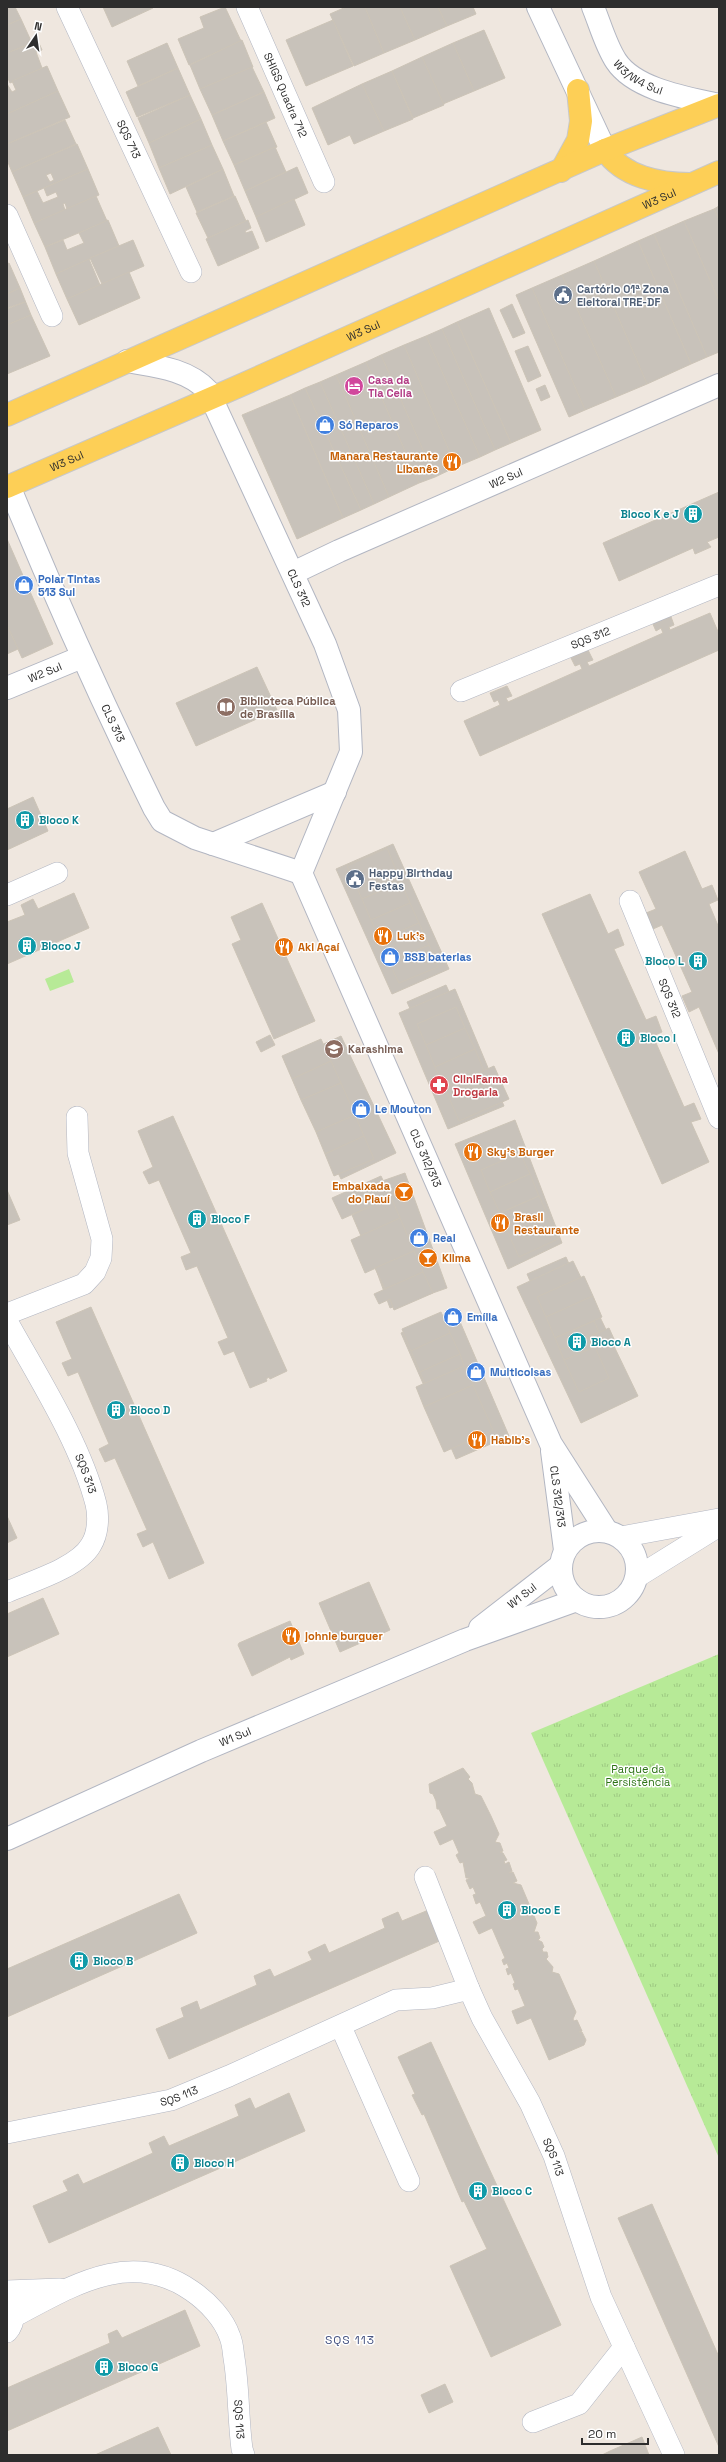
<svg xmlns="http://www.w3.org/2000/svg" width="726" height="2462" viewBox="0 0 726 2462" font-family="'Space Grotesk',sans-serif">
	<defs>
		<pattern id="park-tufts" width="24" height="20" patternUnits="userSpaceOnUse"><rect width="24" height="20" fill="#b7ea97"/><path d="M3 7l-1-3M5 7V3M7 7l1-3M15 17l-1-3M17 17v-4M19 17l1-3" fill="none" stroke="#9ec982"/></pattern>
	</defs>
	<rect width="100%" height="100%" fill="#efe7df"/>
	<polygon fill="#b7ea97" points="69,969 74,982 50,991 45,979"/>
	<polygon fill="url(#park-tufts)" points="719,1654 719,2158 531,1733"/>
	<g fill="#c8c2ba" stroke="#ccc4b7" fill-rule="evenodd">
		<polygon points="7,7 15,7 21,19 7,25"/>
		<polygon points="103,7 152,7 153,8 112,27"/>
		<polygon points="225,7 241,41 189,65 178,39 204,28 200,17"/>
		<polygon points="346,7 365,7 384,53 354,66 330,14"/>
		<polygon points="365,7 400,7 415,40 384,53"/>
		<polygon points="400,7 438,7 447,26 415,40"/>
		<polygon points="438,7 473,7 476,14 447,26"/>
		<polygon points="21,19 32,43 7,53 7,25"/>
		<polygon points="333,20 353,66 306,86 286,40"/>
		<polygon points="484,30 505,78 474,91 453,43"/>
		<polygon points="242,40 253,67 200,89 190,65"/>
		<polygon points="38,41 42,50 36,52 42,68 10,83 7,76 7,53"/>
		<polygon points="167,43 178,68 138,86 127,61"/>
		<polygon points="453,43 474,91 443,104 422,57"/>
		<polygon points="422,57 444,105 413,118 392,71"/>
		<polygon points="47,66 58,91 7,114 7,84 12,92 16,90 12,81"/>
		<polygon points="252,67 264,92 212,115 200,89"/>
		<polygon points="178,68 190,95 137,117 126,92"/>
		<polygon points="392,71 413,119 384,131 362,84"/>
		<polygon points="362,84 384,131 354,144 350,135 328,145 312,108"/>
		<polygon points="58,91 70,117 7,144 7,114"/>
		<polygon points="264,92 275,118 223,141 212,115"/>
		<polygon points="190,95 201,119 149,143 138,118"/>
		<polygon points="201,119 212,145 159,168 149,143"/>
		<polygon points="65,120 76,144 12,172 7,160 7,144"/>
		<polygon points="266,122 277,147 234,165 223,141"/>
		<path d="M77,144L88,169L23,197L12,172ZM51,173L54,180L50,182L46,175Z"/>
		<polygon points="212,145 223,169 170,194 159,168"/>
		<polygon points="275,147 286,172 245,191 234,165"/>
		<polygon points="297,167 308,193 256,217 245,191"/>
		<polygon points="88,169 99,195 67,209 65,203 63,204 65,210 34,223 23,197 37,191 43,203 58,197 56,192 47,196 44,188"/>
		<polygon points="223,169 234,196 197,212 186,187"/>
		<polygon points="96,196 107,221 45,247 34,223"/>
		<polygon points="235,196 246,221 208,238 196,213"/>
		<polygon points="294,199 305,225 266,242 256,217"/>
		<polygon points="719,206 719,220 714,209"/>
		<polygon points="714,209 719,220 719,301 684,221"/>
		<polygon points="108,220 119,246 56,274 45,247 63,240 67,250 84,243 79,233"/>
		<polygon points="248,220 251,228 245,231 246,233 252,231 259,248 218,266 206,239"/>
		<polygon points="684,221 719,301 719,352 707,357 654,234"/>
		<polygon points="654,234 707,357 691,364 638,241"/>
		<polygon points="133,240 144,266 102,284 90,258"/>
		<polygon points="638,241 691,364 647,384 594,261"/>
		<polygon points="89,259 100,285 67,299 56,274"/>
		<polygon points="594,261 647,384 616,397 562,275"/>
		<polygon points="9,263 20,288 7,294 7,264"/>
		<polygon points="129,272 140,298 79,325 67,299"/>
		<polygon points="562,275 616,397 585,410 532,288"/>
		<polygon points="20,288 31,315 7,325 7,309 25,302 7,308 7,294"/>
		<polygon points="532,288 585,410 569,417 516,295"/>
		<polygon points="512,304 525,333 513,338 500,310"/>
		<polygon points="489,308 541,430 511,443 457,322"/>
		<polygon points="31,315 50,356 7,374 7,325"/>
		<polygon points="457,322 511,443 495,450 442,329"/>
		<polygon points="442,329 495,450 480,457 426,336"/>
		<polygon points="426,336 480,457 456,467 404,345"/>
		<polygon points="404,345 456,467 435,477 381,355"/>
		<polygon points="528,346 541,376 528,382 515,351"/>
		<polygon points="381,355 435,477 419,483 366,362"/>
		<polygon points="366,362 419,483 389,497 336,375"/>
		<polygon points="336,375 389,497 374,504 320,382"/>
		<polygon points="320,382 374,504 361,510 305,388"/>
		<polygon points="545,385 550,397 541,401 536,389"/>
		<polygon points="305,388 361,510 343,518 290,395"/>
		<polygon points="290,395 343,518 297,539 242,415"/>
		<polygon points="719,492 719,537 707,542 711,547 695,554 693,548 619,581 603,543"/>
		<polygon points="7,539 53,644 22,658 7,625"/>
		<polygon points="710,613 719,634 719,650 480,756 464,721 500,705 498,700 494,702 490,693 507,686 512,696 506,698 508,702 582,669 580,664 575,666 571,658 588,650 593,660 587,662 589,666 663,633 661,628 656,631 652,622 670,614 674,625 669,627 670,630"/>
		<polygon points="7,625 18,649 7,654"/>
		<polygon points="257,667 277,710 196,746 176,703"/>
		<polygon points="33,797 48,831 7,850 7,809"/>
		<polygon points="393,844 449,969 392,994 336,869"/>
		<polygon points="387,848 401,882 362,899 347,866"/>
		<polygon points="685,851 702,889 712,885 718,900 709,904 719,928 719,1054 699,1007 689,1012 682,996 692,992 662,925 653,929 646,913 656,909 639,872"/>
		<polygon points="401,882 410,903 371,920 362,899"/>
		<polygon points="74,893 89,928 7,964 7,922 25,915 21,905 33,899 38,909"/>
		<polygon points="590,894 608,934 618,929 624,945 614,949 646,1020 656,1016 662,1032 653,1036 684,1107 694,1103 701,1119 691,1122 709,1162 662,1184 542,914"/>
		<polygon points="262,903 315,1021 274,1039 232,944 241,940 231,917"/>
		<polygon points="410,903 419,923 380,940 371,920"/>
		<polygon points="419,923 429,945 389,962 380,940"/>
		<polygon points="429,945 438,967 399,983 389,962"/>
		<polygon points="446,985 456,1007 417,1024 407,1002"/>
		<polygon points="455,989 504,1106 448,1129 399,1013"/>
		<polygon points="456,1007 465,1028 426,1045 417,1024"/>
		<polygon points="465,1028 475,1049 435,1067 426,1045"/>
		<polygon points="270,1035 275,1045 261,1052 256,1042"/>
		<polygon points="341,1036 396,1153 341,1179 285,1062"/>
		<polygon points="321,1039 331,1061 292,1079 282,1056"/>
		<polygon points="475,1049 484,1071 445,1088 435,1067"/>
		<polygon points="331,1061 341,1083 301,1100 292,1079"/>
		<polygon points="494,1066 509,1099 459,1121 445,1088"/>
		<polygon points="341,1083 355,1115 316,1132 301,1100"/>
		<polygon points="355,1115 364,1136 325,1154 316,1132"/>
		<polygon points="173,1116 287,1371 270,1379 269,1377 266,1379 267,1381 250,1388 234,1351 224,1355 218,1342 228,1338 197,1266 186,1270 181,1257 191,1253 159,1180 149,1184 143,1172 153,1167 138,1131"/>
		<polygon points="515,1120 562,1243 508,1269 455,1144"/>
		<polygon points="364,1136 374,1159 334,1176 325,1154"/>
		<polygon points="520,1153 530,1174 490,1192 481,1170"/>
		<polygon points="405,1173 447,1288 390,1308 348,1193"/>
		<polygon points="530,1174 539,1196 500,1213 490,1192"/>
		<polygon points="381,1176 391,1197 342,1219 332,1198"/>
		<polygon points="7,1190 20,1220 7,1225"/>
		<polygon points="539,1196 549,1218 509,1235 500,1213"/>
		<polygon points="391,1197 400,1218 361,1236 352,1215"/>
		<polygon points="400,1218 414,1251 365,1273 351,1240"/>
		<polygon points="549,1218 558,1239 519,1257 509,1235"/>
		<polygon points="414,1251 423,1272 385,1289 375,1268"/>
		<polygon points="566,1257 576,1280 537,1297 527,1274"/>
		<polygon points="573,1261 638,1396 581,1423 517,1287"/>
		<polygon points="423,1272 433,1293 394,1310 390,1299 379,1304 374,1294"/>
		<polygon points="584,1276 593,1296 546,1317 537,1297"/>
		<polygon points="593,1296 602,1317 555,1338 546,1317"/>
		<polygon points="91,1307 204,1563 169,1579 153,1542 143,1547 137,1534 147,1530 115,1458 105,1462 99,1449 109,1444 78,1372 68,1376 62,1363 72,1359 56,1322"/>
		<polygon points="455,1310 509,1436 456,1459 401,1333"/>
		<polygon points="441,1312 450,1333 411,1351 402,1329"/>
		<polygon points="594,1321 599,1332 560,1350 555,1338"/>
		<polygon points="609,1328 614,1339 564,1360 560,1350"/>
		<polygon points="450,1333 460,1354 420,1372 411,1351"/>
		<polygon points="604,1343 595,1347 609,1378 579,1392 564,1360"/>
		<polygon points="460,1354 464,1366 425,1384 420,1372"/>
		<polygon points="464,1366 473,1385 424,1407 416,1387"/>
		<polygon points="473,1385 493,1430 444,1452 424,1407"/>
		<polygon points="7,1516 17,1538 7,1543"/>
		<polygon points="369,1582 390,1630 340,1652 319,1603"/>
		<polygon points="43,1598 59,1634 7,1657 7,1614"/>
		<polygon points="290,1621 304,1654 291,1660 290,1657 252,1676 238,1645 239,1643"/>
		<polygon points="463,1768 470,1777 468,1779 472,1783 475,1794 481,1796 491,1816 499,1834 495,1842 500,1843 503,1851 500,1852 503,1853 507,1860 504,1861 505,1864 509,1862 512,1871 509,1873 513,1872 517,1881 513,1883 521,1885 537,1923 534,1932 538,1932 540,1938 538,1940 542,1942 544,1947 542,1949 543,1952 547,1952 548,1957 546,1959 553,1967 552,1972 559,1974 576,2012 573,2019 574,2021 577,2020 582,2031 579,2032 582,2032 586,2040 584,2045 549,2060 531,2018 517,2024 512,2011 525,2006 518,1989 515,1990 513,1984 515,1983 511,1973 508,1975 506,1969 509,1968 507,1963 504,1965 502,1960 505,1958 492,1928 479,1934 473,1922 486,1916 480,1902 476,1904 473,1895 476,1894 473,1887 470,1889 466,1880 470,1878 466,1878 463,1862 460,1863 456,1855 459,1853 453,1839 440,1845 434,1832 447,1826 439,1809 437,1809 436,1801 433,1794 430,1793 429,1784"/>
		<polygon points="179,1894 197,1933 7,2017 7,1969"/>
		<polygon points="431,1909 444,1939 169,2059 156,2029 184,2017 181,2008 197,2001 200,2010 257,1985 254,1976 270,1969 274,1977 312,1960 308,1952 325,1944 329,1953 385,1928 382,1919 398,1912 402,1921"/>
		<polygon points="431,2042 561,2325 491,2357 450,2266 487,2249 464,2201 462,2202 424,2114 422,2115 412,2095 415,2094 398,2057"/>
		<polygon points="289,2093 305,2131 49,2243 33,2206 68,2191 63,2181 78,2174 83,2184 153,2153 149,2143 164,2136 169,2146 239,2116 235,2105 250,2098 255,2109"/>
		<polygon points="652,2204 719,2357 719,2447 618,2218"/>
		<polygon points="185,2310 200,2346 7,2431 7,2388 110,2343 108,2334 117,2330 122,2338"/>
		<polygon points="445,2384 453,2402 429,2413 421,2395"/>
		<polygon points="158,2427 171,2455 95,2455"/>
		<polygon points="642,2437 649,2455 602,2455 610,2451"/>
	</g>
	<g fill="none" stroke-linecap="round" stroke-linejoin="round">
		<defs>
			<g id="street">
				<path id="s1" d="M67,7L191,272"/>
				<path id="s2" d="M247,7L324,182"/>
				<polyline points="7,215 52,316"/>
				<path id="s3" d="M461,691L719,585"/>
				<polyline points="7,895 57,873"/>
				<path id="s4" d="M630,901L719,1118"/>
				<polyline points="7,1314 84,1284 95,1272 101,1258 102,1239 78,1153 77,1117"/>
				<path id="s5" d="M7,1321C38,1377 80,1442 96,1504C99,1517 98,1534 91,1545C78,1568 30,1582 7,1592"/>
				<polyline points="621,1537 719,1519"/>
				<polyline points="637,1577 719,1526"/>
				<polyline points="425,1877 469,1989"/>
				<polyline points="341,2027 409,2181"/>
				<path id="s6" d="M7,2133L171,2100L229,2076L396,2000L432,1998L469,1989L482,2018L530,2103L554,2156L601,2297L624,2347L579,2404L533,2422"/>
				<polyline points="7,2291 60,2289"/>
				<path id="s7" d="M15,2316C72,2286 131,2248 192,2291C208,2302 224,2319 230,2337C233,2344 233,2352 234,2358C239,2388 238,2419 242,2449L244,2455"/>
				<path d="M7,2332C15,2323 15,2313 12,2301"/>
				<polyline points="624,2347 674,2455"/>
			</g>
			<g id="secondary">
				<polyline points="538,7 605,150"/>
				<path id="s8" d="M593,7C600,24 606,46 616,61C635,90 688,98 719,105"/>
				<path id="s9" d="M127,361C156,366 188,369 208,391L325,644L349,710L351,752L301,873"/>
				<path id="s10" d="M9,486C54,595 102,702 154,808L162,821L195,838L301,873"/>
				<path id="s11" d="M293,573L339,551L719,385"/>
				<path id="s12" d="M7,688L82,657"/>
				<polyline points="213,844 335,792"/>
				<path id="s13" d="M301,873L551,1444L606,1530"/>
				<path id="s14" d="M552,1451L565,1550"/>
				<circle cx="599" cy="1569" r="38"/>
				<path id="s15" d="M480,1628L560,1566"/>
				<path id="s16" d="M7,1839L201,1751L465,1640L577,1600"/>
			</g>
			<g id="primary">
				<path d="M605,150C623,177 660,184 690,184"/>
				<polyline points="561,171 578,140 581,121 578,90"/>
				<polyline points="7,415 605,150 719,105"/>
				<path id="s17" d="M7,487L237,387L719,172"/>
			</g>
		</defs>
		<use href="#street" stroke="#b2b6c2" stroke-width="22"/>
		<use href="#secondary" stroke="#b2b6c2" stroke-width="24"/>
		<use href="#primary" stroke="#c8c8c8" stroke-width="24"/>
		<use href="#street" stroke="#fff" stroke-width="21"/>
		<use href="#secondary" stroke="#fff" stroke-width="22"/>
		<use href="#primary" stroke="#fdcf56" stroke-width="22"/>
	</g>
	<defs>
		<symbol id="civic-disc" viewBox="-11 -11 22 22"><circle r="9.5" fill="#5c6f8a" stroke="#fff"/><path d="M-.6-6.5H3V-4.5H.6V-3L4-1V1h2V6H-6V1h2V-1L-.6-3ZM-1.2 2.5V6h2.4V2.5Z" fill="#fff"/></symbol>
		<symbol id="hotel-disc" viewBox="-11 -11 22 22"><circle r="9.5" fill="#d1479c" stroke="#fff"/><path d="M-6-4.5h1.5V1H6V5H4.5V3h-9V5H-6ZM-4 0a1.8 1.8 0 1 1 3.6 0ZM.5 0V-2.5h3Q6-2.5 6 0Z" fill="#fff"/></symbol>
		<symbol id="shop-disc" viewBox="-11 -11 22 22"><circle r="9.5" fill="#3f7fe0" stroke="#fff"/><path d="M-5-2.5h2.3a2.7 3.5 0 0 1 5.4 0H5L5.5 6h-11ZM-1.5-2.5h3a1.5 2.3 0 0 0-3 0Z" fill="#fff"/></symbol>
		<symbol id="restaurant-disc" viewBox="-11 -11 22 22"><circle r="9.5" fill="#e8710a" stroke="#fff"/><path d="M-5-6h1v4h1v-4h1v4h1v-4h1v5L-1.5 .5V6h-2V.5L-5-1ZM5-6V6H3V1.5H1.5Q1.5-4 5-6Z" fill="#fff"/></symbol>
		<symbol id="building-disc" viewBox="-11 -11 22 22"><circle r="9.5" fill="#0f9aa8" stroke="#fff"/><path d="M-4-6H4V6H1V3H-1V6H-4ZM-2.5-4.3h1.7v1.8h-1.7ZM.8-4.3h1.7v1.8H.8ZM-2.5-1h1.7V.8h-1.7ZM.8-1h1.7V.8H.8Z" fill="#fff"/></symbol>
		<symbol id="library-disc" viewBox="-11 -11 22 22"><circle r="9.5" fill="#8d6e63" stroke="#fff"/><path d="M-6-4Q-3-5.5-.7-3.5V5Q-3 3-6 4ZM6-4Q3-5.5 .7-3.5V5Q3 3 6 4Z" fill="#fff"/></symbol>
		<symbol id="school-disc" viewBox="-11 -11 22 22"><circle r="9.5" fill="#8d6e63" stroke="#fff"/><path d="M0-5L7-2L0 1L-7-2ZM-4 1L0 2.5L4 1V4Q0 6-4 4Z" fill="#fff"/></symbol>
		<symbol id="pharmacy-disc" viewBox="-11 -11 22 22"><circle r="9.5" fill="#e0444e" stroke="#fff"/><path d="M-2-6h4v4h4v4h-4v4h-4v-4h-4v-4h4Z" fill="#fff"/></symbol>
		<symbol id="bar-disc" viewBox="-11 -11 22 22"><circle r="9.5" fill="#e8710a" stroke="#fff"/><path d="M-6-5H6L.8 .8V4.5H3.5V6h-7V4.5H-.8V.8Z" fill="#fff"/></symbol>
	</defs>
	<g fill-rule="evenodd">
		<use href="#civic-disc" x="552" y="284" width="22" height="22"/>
		<use href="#hotel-disc" x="343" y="375" width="22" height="22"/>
		<use href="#shop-disc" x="314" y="414" width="22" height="22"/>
		<use href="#restaurant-disc" x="441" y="451" width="22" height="22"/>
		<use href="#building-disc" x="682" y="503" width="22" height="22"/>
		<use href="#shop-disc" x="13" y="574" width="22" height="22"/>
		<use href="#library-disc" x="215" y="696" width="22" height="22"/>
		<use href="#building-disc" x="14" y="809" width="22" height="22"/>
		<use href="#civic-disc" x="344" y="868" width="22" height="22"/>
		<use href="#restaurant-disc" x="372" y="925" width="22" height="22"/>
		<use href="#building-disc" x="16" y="935" width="22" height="22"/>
		<use href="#restaurant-disc" x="273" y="936" width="22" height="22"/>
		<use href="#shop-disc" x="379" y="946" width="22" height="22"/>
		<use href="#building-disc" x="687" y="950" width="22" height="22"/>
		<use href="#building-disc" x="615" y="1027" width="22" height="22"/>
		<use href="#school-disc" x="323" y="1038" width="22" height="22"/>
		<use href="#pharmacy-disc" x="428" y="1074" width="22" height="22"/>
		<use href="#shop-disc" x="350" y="1098" width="22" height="22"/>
		<use href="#restaurant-disc" x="462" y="1141" width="22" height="22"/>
		<use href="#bar-disc" x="393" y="1181" width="22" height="22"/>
		<use href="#building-disc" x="186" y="1208" width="22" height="22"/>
		<use href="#restaurant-disc" x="489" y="1212" width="22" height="22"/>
		<use href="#shop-disc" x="408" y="1227" width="22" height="22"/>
		<use href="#bar-disc" x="417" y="1247" width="22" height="22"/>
		<use href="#shop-disc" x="442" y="1306" width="22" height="22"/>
		<use href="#building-disc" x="566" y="1331" width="22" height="22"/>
		<use href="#shop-disc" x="465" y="1361" width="22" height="22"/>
		<use href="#building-disc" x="105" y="1399" width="22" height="22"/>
		<use href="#restaurant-disc" x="466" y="1429" width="22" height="22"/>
		<use href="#restaurant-disc" x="280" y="1625" width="22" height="22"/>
		<use href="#building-disc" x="496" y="1899" width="22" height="22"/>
		<use href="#building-disc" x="68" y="1950" width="22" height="22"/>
		<use href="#building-disc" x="169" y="2152" width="22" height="22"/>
		<use href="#building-disc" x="467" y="2180" width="22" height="22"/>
		<use href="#building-disc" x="93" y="2356" width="22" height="22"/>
	</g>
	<g text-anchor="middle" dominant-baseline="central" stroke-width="3" stroke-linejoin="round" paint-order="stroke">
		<g font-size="11" fill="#2d2d2d" stroke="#fff">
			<text stroke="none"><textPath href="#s8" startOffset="87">W3/W4 Sul</textPath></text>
			<text stroke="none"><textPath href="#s2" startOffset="96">SHIGS Quadra 712</textPath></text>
			<text stroke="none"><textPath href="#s1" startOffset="146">SQS 713</textPath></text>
			<text stroke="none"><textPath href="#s17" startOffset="713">W3 Sul</textPath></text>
			<text stroke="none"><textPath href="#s17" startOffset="389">W3 Sul</textPath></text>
			<text stroke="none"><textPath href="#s17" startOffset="65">W3 Sul</textPath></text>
			<text stroke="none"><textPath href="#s11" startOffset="233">W2 Sul</textPath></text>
			<text stroke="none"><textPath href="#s9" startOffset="305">CLS 312</textPath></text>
			<text stroke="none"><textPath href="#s3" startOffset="140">SQS 312</textPath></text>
			<text stroke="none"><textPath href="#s12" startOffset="41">W2 Sul</textPath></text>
			<text stroke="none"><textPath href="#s10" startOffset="259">CLS 313</textPath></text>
			<text stroke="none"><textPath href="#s4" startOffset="105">SQS 312</textPath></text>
			<text stroke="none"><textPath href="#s13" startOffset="311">CLS 312/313</textPath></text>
			<text stroke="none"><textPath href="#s5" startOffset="172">SQS 313</textPath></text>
			<text stroke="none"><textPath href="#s14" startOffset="46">CLS 312/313</textPath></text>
			<text stroke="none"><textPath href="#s15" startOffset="53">W1 Sul</textPath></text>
			<text stroke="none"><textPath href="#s16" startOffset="250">W1 Sul</textPath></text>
			<text stroke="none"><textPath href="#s6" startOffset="176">SQS 113</textPath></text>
			<text stroke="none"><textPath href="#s6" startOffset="676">SQS 113</textPath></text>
			<text stroke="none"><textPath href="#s7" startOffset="334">SQS 113</textPath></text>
		</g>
		<g font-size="11" font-weight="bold" fill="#4e5e75" stroke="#fff" text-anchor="start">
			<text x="577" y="289">Cartório 01ª Zona<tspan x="577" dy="13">Eleitoral TRE-DF</tspan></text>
			<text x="369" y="873">Happy Birthday<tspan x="369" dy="13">Festas</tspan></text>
		</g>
		<g font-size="11" font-weight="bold" fill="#b23c85" stroke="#fff" text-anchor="start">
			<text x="368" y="380">Casa da<tspan x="368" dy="13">Tia Celia</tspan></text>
		</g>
		<g font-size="11" font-weight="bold" fill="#366cbe" stroke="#fff" text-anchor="start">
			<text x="339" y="425">Só Reparos</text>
			<text x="38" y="579">Polar Tintas<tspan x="38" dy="13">513 Sul</tspan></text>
			<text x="404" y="957">BSB baterias</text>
			<text x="375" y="1109">Le Mouton</text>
			<text x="433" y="1238">Real</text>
			<text x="467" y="1317">Emília</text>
			<text x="490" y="1372">Multicoisas</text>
		</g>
		<g font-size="11" font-weight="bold" fill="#c56008" stroke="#fff" text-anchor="start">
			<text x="438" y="456" text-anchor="end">Manara Restaurante<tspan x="438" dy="13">Libanês</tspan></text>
			<text x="397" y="936">Luk's</text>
			<text x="298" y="947">Aki Açaí</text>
			<text x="487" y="1152">Sky's Burger</text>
			<text x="390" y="1186" text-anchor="end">Embaixada<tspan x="390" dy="13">do Piauí</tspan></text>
			<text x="514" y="1217">Brasil<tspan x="514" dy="13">Restaurante</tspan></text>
			<text x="442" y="1258">Klima</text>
			<text x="491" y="1440">Habib's</text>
			<text x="305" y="1636">johnie burguer</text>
		</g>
		<g font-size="11" font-weight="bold" fill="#0d838f" stroke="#fff" text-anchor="start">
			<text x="679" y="514" text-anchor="end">Bloco K e J</text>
			<text x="39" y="820">Bloco K</text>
			<text x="41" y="946">Bloco J</text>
			<text x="684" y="961" text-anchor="end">Bloco L</text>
			<text x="640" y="1038">Bloco I</text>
			<text x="211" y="1219">Bloco F</text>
			<text x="591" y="1342">Bloco A</text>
			<text x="130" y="1410">Bloco D</text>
			<text x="521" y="1910">Bloco E</text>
			<text x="93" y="1961">Bloco B</text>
			<text x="194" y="2163">Bloco H</text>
			<text x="492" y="2191">Bloco C</text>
			<text x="118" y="2367">Bloco G</text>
		</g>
		<g font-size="11" font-weight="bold" fill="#785e54" stroke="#fff" text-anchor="start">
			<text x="240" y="701">Biblioteca Pública<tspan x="240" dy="13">de Brasília</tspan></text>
			<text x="348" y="1049">Karashima</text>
		</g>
		<g font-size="11" font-weight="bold" fill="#be3a42" stroke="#fff" text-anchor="start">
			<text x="453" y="1079">CliniFarma<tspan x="453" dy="13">Drogaria</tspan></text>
		</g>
		<g font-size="11" fill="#2c7314" stroke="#fff">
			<text x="638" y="1769">Parque da<tspan x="638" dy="13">Persistência</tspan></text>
		</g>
		<g font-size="12" letter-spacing="1" fill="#485583" stroke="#fff">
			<text x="350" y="2340">SQS 113</text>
		</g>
	</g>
	<rect width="726" height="2462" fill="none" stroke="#2d2d2d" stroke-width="16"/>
	<g transform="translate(36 36) rotate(13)" stroke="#ffffff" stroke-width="3" paint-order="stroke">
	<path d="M0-3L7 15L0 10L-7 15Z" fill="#2d2d2d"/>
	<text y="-6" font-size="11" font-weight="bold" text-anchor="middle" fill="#2d2d2d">N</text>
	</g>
	<path d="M582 2438v6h66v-6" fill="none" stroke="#2d2d2d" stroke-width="2"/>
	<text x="588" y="2438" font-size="12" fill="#2d2d2d" stroke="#ffffff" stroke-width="3" paint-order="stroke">20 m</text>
</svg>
